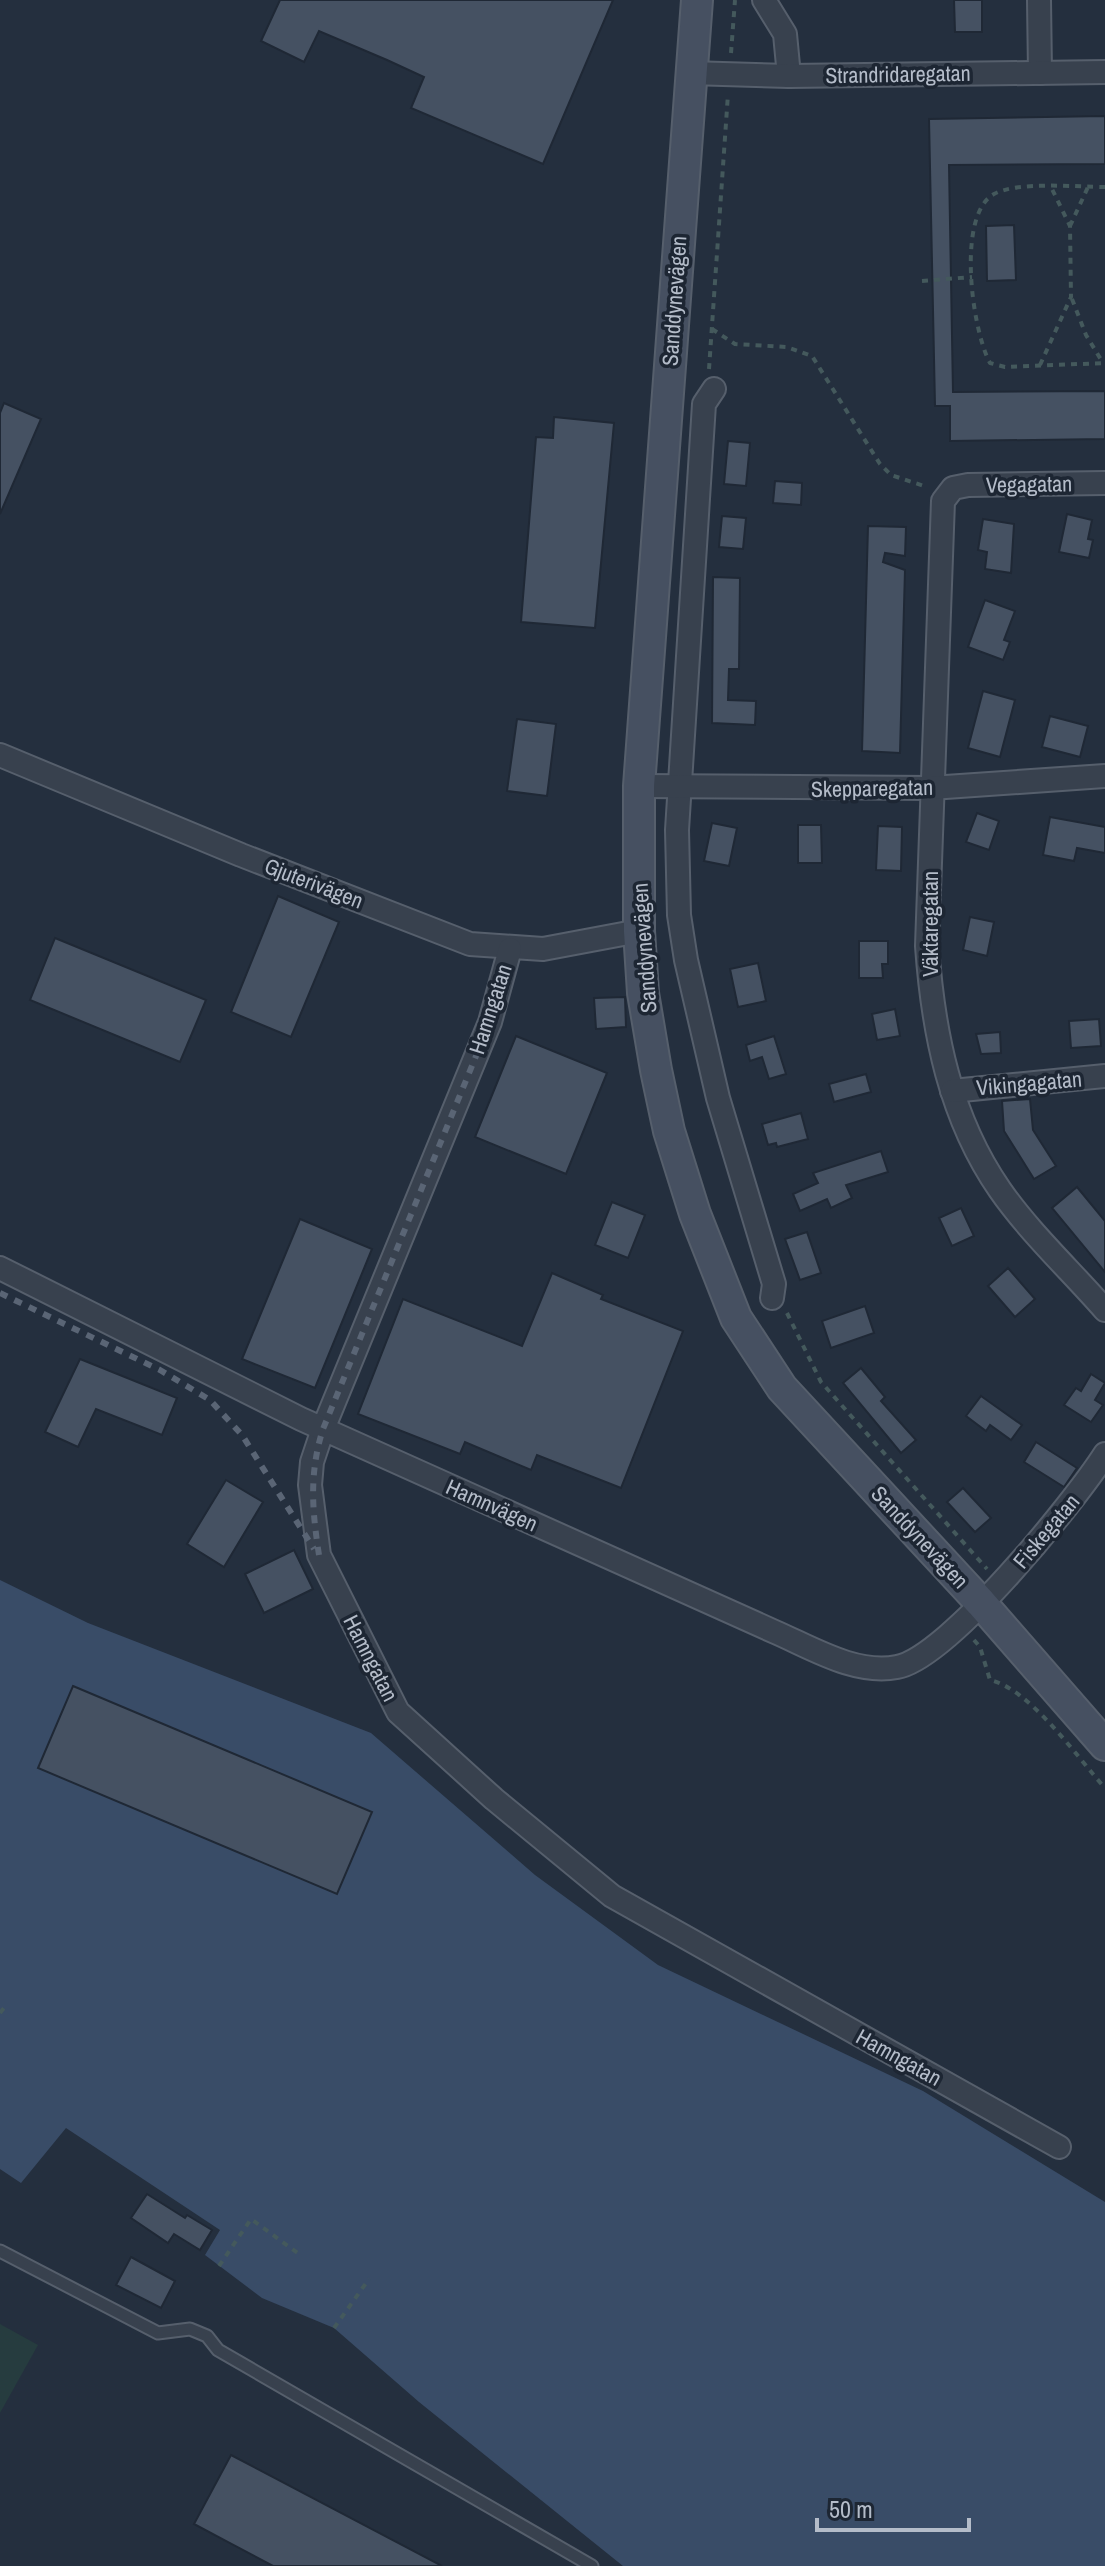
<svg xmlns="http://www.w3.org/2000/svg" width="1105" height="2566" viewBox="0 0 1105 2566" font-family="'Archivo Narrow',sans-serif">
	<rect width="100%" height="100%" fill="#242f3e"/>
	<polygon fill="#263c3f" points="0,2324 38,2345 0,2413"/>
	<polygon fill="#394c67" points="0,1580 88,1623 371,1733 535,1875 658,1965 923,2091 1105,2202 1105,2566 623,2566 419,2402 334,2328 262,2298 205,2255 220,2230 66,2128 21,2183 0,2169"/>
	<g fill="#455162" stroke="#1f2835" stroke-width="2">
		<polygon points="280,0 613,0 543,164 411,108 424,77 387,60 319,31 304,62 261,41"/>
		<polygon points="954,0 982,0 982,32 955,32"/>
		<polygon points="1105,116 1105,164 949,165 953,392 1105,391 1105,439 950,441 950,406 935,406 929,119"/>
		<polygon points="1014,225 1016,280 987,281 986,226"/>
		<polygon points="4,403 41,419 0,514 0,413"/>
		<polygon points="554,417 614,423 595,628 521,622 536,437 553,438"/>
		<polygon points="728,441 750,443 746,486 724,484"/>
		<polygon points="775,481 802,483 801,505 773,503"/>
		<polygon points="1067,514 1092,520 1088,539 1093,540 1089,558 1059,552"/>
		<polygon points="722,516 746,518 743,549 719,547"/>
		<polygon points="983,519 1014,524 1011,573 985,569 987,552 978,550"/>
		<polygon points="868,526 906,527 905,556 885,553 883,562 905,570 900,753 862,751"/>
		<polygon points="713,577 740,578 739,669 729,669 728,700 756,701 755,725 712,723"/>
		<polygon points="985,600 1015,611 1004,640 1010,642 1003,660 968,647"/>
		<polygon points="983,691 1015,700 1000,757 968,748"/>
		<polygon points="1050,716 1088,726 1080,757 1042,747"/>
		<polygon points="517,719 556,724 547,796 507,791"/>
		<polygon points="977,813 999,821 989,850 966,842"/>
		<polygon points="1050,817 1105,827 1105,853 1077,848 1074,861 1043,855"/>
		<polygon points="712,823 737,828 729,866 704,861"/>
		<polygon points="798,825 821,825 822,863 798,863"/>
		<polygon points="878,826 902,827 901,871 876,870"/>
		<polygon points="278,896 339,922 291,1037 231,1012"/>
		<polygon points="970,917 994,922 987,956 963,950"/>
		<polygon points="55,938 206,1000 180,1062 30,1000"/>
		<polygon points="859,941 888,941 888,964 882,964 883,978 859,978"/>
		<polygon points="758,963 766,1001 738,1007 730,969"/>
		<polygon points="625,997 626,1027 596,1029 594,998"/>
		<polygon points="895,1009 900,1036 877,1040 872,1014"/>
		<polygon points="1099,1019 1101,1046 1071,1048 1069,1021"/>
		<polygon points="1000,1032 1001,1053 981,1054 976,1034"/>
		<polygon points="516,1036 607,1073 566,1174 475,1137"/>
		<polygon points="774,1036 786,1074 769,1079 762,1057 750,1061 746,1045"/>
		<polygon points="866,1074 871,1092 834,1102 829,1084"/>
		<polygon points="1030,1099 1033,1130 1056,1166 1034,1179 1004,1131 1002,1101"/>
		<polygon points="801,1113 808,1139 777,1147 776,1143 768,1145 762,1124"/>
		<polygon points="881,1151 888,1172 846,1185 852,1198 831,1208 827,1199 800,1211 793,1194 818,1183 813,1173"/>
		<polygon points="1077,1187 1105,1221 1105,1272 1052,1208"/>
		<polygon points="612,1202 645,1215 628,1258 595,1245"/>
		<polygon points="961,1208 974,1236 952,1246 939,1218"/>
		<polygon points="300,1219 372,1249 315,1388 242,1359"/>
		<polygon points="807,1232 821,1273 800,1280 785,1239"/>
		<polygon points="1008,1268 1035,1299 1015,1317 988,1286"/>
		<polygon points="552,1273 603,1295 601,1299 683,1331 621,1488 537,1455 531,1470 465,1442 460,1454 358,1414 403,1299 522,1346"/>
		<polygon points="865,1306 874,1333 831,1348 822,1321"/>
		<polygon points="80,1359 177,1398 162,1435 96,1409 78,1447 45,1432"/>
		<polygon points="861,1368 885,1397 881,1401 916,1440 901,1453 843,1383"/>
		<polygon points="1091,1374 1105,1383 1095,1400 1103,1405 1091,1422 1064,1405 1076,1388 1081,1391"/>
		<polygon points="981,1396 1022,1425 1011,1440 990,1425 986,1431 966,1416"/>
		<polygon points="1036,1442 1077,1468 1064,1487 1024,1462"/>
		<polygon points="226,1480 263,1502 224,1567 187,1544"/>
		<polygon points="963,1488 991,1518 975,1532 947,1502"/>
		<polygon points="294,1550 313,1589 264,1613 245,1574"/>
		<polygon points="73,1686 372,1812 337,1894 38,1768"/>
		<polygon points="147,2194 185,2218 187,2215 212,2230 200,2250 174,2234 168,2243 131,2218"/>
		<polygon points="131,2257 175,2281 161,2308 116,2285"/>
		<polygon points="231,2455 442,2566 273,2566 194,2524"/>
	</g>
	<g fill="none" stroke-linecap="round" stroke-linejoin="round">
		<defs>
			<polyline id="lane" points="0,2251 158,2333 190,2329 207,2336 218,2350 592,2566"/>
			<g id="street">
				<polyline points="764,0 785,34 789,76"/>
				<polyline points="1039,0 1040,73"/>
				<polyline points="690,73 789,76 1105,72"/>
				<polyline points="714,389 704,404 677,830 679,915 686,960 718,1098 774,1284 772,1298"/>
				<path d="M1105,483L968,485L953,488L943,501L927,946C933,1032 950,1118 1000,1190C1030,1233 1071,1271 1105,1310"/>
				<polyline points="0,755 241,855 470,944 543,949 639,931"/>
				<polyline points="639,786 931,788 1105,776"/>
				<polyline points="510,949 490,1022 323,1429 312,1462 310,1485 319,1555 398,1712 494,1799 612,1896 1059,2147"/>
				<polyline points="952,1091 1105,1076"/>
				<path d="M0,1268L301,1419L775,1632C812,1648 855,1675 897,1667C948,1658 1075,1501 1105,1454"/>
			</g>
			<polyline id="secondary" points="697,0 639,786 639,931 643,993 656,1070 669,1131 695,1214 736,1318 782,1388 981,1603 1105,1745"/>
		</defs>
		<use href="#lane" stroke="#565f6c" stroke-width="15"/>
		<use href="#street" stroke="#565f6c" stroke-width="26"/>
		<use href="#secondary" stroke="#565f6c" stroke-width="34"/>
		<g stroke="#44595c" stroke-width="4" stroke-dasharray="6 6" stroke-linecap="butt">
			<polyline points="731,53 735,0"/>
			<path d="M1105,187C1077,187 1018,181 994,194C956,215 972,330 990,363L1005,367L1105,363"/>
			<polyline points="1070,226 1088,187"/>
			<polyline points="922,281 972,277"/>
			<polyline points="1072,299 1086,335 1103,363"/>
			<polyline points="712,329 735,344 787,347 812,356 880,464 891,475 927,487"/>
			<polyline points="1040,365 1071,297 1070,226 1051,187"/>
			<polyline points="709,369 728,94"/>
			<polyline points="787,1313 821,1382 987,1569"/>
			<path d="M974,1640L980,1647L990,1680C1030,1689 1077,1757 1105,1788"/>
			<polyline points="0,2013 4,2008"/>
			<polyline points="219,2266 251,2219 299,2254"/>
			<polyline points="334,2328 369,2279"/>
		</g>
		<use href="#lane" stroke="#38414e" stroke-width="11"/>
		<use href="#street" stroke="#38414e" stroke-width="22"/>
		<use href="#secondary" stroke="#465061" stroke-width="30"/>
		<g stroke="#5a6575" stroke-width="6" stroke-dasharray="8 8" stroke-linecap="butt">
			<polyline points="0,1293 160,1370 210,1400 242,1435 314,1549"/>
			<path d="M319,1555C312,1510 309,1473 323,1429L490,1022"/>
		</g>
	</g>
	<g text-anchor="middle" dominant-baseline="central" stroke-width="7" stroke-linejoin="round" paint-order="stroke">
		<g font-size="22" fill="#b4bcc9" stroke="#1d2633">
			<text transform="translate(898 74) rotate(-1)">Strandridaregatan</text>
			<text transform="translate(674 301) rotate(-86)">Sanddynevägen</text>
			<text transform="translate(1029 484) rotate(-1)">Vegagatan</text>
			<text transform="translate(872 788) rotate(-1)">Skepparegatan</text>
			<text transform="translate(314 883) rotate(21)">Gjuterivägen</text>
			<text transform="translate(930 924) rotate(-90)">Väktaregatan</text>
			<text transform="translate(644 948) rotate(-94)">Sanddynevägen</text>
			<text transform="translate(490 1009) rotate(-72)">Hamngatan</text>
			<text transform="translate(1029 1083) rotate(-5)">Vikingagatan</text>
			<text transform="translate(492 1505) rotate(24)">Hamnvägen</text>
			<text transform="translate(1046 1531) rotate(-50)">Fiskegatan</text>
			<text transform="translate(920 1537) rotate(47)">Sanddynevägen</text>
			<text transform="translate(371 1658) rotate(63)">Hamngatan</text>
			<text transform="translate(899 2057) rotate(29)">Hamngatan</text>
		</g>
	</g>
	<path d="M817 2518v12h152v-12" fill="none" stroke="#b4bcc9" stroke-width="4"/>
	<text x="829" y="2518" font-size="24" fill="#b4bcc9" stroke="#1d2633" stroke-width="6" paint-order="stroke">50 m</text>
</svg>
